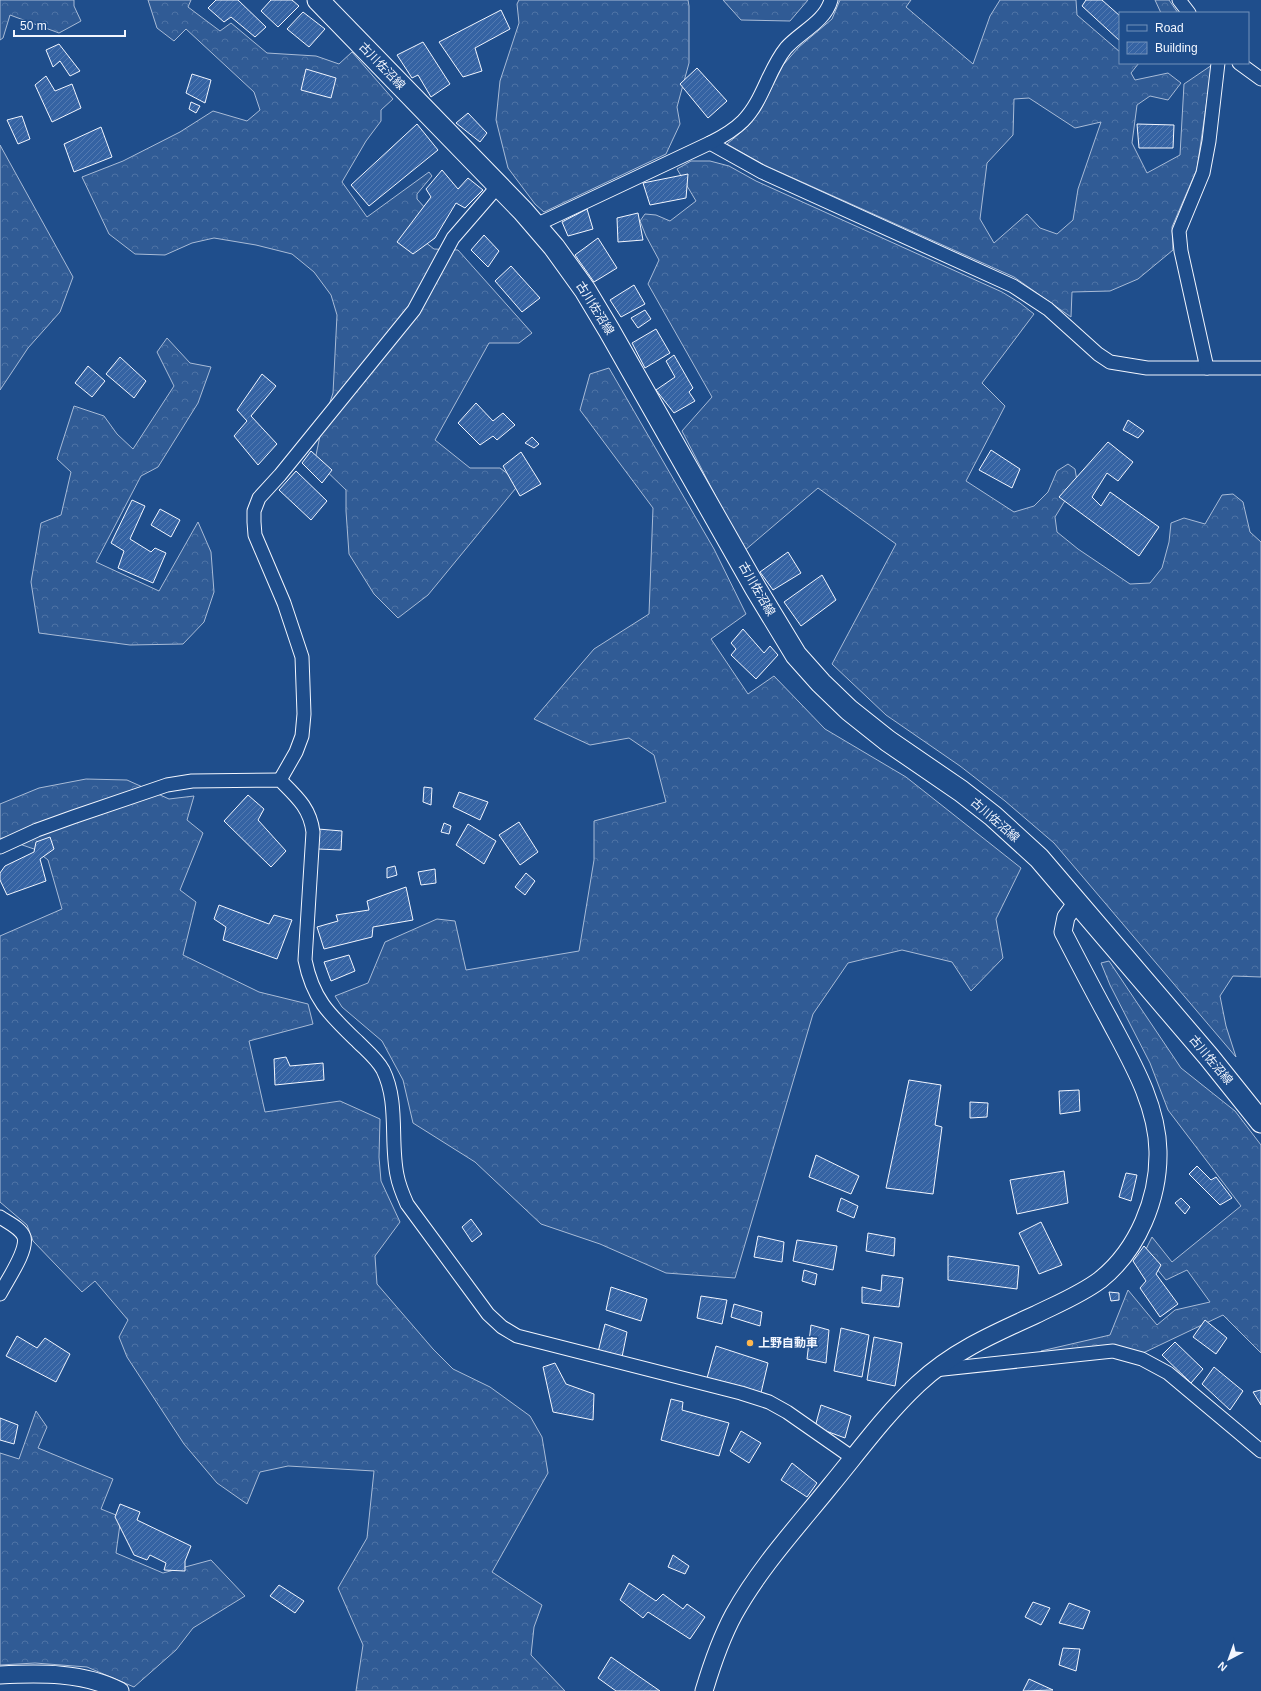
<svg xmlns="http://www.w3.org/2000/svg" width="1261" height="1691" viewBox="0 0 1261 1691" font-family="Arial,'Noto Sans JP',sans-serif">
	<defs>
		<pattern id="forest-crowns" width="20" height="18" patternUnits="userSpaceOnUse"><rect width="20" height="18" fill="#305b95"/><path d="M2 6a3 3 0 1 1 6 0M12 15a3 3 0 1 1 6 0" fill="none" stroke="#4e73a5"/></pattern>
		<pattern id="building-hatch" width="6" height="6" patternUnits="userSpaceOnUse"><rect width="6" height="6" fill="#3563a3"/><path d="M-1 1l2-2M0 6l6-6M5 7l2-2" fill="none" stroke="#537ab1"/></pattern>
	</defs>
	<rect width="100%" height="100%" fill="#1f4e8c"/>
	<g fill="url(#forest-crowns)" stroke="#a8bbd7" fill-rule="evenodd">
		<polygon points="0,0 74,0 74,6 81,21 59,33 10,15 3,38 0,40"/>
		<polygon points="148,0 191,0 188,7 220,31 231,23 267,53 316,56 339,64 352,52 393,99 381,110 381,121 366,141 342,182 367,217 429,172 432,176 417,194 417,199 426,209 411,231 434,249 458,250 532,333 519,343 489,343 435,440 470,468 500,468 520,483 428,595 398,618 374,594 349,554 346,511 346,490 315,460 322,426 333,393 337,315 331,295 314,272 292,254 256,245 214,238 192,243 165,255 135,254 109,234 82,177 123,161 180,132 213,111 247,121 260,110 254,92 186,29 174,41 157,28"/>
		<polygon points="519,0 688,0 689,6 689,63 677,107 680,124 666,154 544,212 535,204 508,168 496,120 500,81 519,23 517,4"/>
		<polygon points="723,0 808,0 790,21 741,20"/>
		<path d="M840,0H911L906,7L973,64L990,16L1000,0H1076L1077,15L1120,52V63H1139L1131,73L1135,80L1168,73L1181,83L1168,100L1150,96L1137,105L1132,143L1147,173L1180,155L1184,84L1212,65L1197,169L1172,227L1173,250L1138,279L1110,291L1072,292L1071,317L1014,277L764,165L727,144L747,127L760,111L783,65L799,47L832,19ZM1029,98L1075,128L1101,122L1078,189L1073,220L1057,234L1040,228L1027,214L994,243L980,219L987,163L1013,135L1014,99Z"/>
		<polygon points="1155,0 1169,0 1178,13 1161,13"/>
		<polygon points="0,145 73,277 60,312 28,348 0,390"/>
		<polygon points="691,161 710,161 729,166 756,181 1002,292 1020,303 1034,314 982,383 1005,406 966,481 1014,512 1034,506 1048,492 1057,471 1068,464 1075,469 1077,481 1055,517 1057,532 1078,549 1130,584 1150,583 1162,568 1169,542 1171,523 1184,518 1205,524 1222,495 1233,494 1243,502 1250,532 1261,542 1261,977 1233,976 1220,996 1226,1026 1236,1057 1054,843 1005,801 960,766 886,715 832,664 896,544 818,488 744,551 682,431 712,397 648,284 659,260 646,236 640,221 645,214 656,215 670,221 696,201 677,169"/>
		<polygon points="167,338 190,363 211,367 198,403 158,467 141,476 96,562 159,591 198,522 211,552 214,592 204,622 183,644 130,645 39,633 31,582 41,523 61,515 71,472 57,459 74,406 104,416 117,434 133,449 174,386 157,352"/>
		<polygon points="609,368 714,549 746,614 711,639 748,694 774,676 825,729 906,777 1021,868 996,919 1003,958 971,991 952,962 902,950 848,963 813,1014 735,1278 666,1273 600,1244 541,1224 475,1162 413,1123 403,1080 382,1041 342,1007 335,996 368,983 385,942 437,919 455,921 466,970 579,951 594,860 594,821 666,802 654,755 629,738 590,745 534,719 594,649 649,614 653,508 580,410 590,374"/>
		<polygon points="86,779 127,780 169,799 194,796 187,820 203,833 180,890 196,902 183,955 259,992 308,1004 313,1024 249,1041 265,1112 340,1101 380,1119 379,1157 381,1181 400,1222 375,1256 377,1284 433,1349 453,1369 490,1387 530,1416 542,1437 548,1473 492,1572 542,1605 534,1627 531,1655 565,1691 356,1691 363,1645 338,1588 367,1538 374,1471 288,1466 260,1472 247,1504 217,1483 184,1444 127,1357 119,1337 128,1320 95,1281 82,1292 33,1241 27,1225 0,1202 0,936 62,909 48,860 34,849 2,838 0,839 0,804 39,788"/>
		<polygon points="1109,961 1181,1068 1235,1111 1261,1145 1261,1353 1223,1315 1143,1353 1042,1353 1041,1351 1110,1335 1128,1290 1157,1325 1175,1310 1210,1302 1187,1270 1166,1280 1144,1253 1152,1237 1172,1262 1241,1206 1168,1110 1150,1063 1110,985 1101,963"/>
		<polygon points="36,1411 47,1427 38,1448 113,1479 101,1509 121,1517 116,1553 163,1573 211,1560 245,1596 193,1628 176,1650 134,1687 87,1667 35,1663 0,1665 0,1453 19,1459"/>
	</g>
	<g fill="url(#building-hatch)" stroke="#f2f6ff">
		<polygon points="216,0 238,0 266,27 255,37 231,17 224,22 208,8"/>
		<polygon points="271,0 292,0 299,6 278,27 261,11"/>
		<polygon points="1086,0 1102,0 1120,16 1120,41 1082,6"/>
		<polygon points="501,10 510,29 475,48 482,71 463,77 439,42"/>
		<polygon points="303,12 325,29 309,47 287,29"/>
		<polygon points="423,42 450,84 431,97 418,75 412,78 397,55"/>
		<polygon points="59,44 80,71 70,76 60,61 53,67 46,50"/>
		<polygon points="697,68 727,101 708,118 680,84"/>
		<polygon points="306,69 336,78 331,98 301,90"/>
		<polygon points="192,74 211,80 205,103 186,93"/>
		<polygon points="46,76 55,91 72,84 81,108 52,122 35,85"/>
		<polygon points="191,102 200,106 196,113 189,109"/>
		<polygon points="468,113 487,133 480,142 456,123"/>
		<polygon points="22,116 30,139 18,144 7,120"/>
		<polygon points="417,124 438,150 369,206 351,185"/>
		<polygon points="1137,124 1174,125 1173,148 1139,148"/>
		<polygon points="101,127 112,157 74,172 64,144"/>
		<polygon points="442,170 458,189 468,178 483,190 465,208 456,203 435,238 413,254 397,242 431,197 426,189"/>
		<polygon points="688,174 686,198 650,205 643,183"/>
		<polygon points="587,209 593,229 568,236 562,222"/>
		<polygon points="638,213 643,240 618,242 617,218"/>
		<polygon points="484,235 499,251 488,267 471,250"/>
		<polygon points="598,238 617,268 594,282 575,255"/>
		<polygon points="511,266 540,298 522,312 495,281"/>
		<polygon points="634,285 645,304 621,317 610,300"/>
		<polygon points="645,310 651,319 638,328 631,318"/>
		<polygon points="656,329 670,353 645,368 632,343"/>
		<polygon points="674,355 693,388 689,392 695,401 674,413 656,390 675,377 666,361"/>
		<polygon points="120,357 146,381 134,398 106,374"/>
		<polygon points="88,366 105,381 92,397 75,383"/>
		<polygon points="262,374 276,386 251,416 277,444 258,465 234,436 247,421 237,410"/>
		<polygon points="476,403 493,421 503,413 515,425 497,440 493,436 480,445 458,423"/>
		<polygon points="1128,420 1144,431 1138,438 1123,430"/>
		<polygon points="532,437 539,444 534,448 525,443"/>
		<polygon points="1108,442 1133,462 1118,481 1107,473 1092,497 1101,506 1110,492 1159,527 1139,556 1059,497"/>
		<polygon points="991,450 1020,469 1012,488 979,470"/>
		<polygon points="311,451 332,470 322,483 302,463"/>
		<polygon points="521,452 541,484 520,496 503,466"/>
		<polygon points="296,471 327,501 311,520 279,490"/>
		<polygon points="132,500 145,506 130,539 151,552 155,548 166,553 153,583 118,568 124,551 111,543"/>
		<polygon points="160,509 180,520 171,537 151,525"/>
		<polygon points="788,552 801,573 773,590 760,572"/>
		<polygon points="822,575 836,600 801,626 784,602"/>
		<polygon points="743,629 764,653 770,646 778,655 756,679 731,655 736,649 731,643"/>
		<polygon points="424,787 432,788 431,805 423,802"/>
		<polygon points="459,792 488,802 480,820 453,807"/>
		<polygon points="248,795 264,809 258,820 286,851 271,867 224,821"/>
		<polygon points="519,822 538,852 520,865 499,835"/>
		<polygon points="444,823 451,826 449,834 441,832"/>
		<polygon points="468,824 496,841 484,864 456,845"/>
		<polygon points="318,829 342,831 341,850 318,849"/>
		<polygon points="50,837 54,849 40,859 46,881 7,895 0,880 0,873 5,866 34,852 36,842"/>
		<polygon points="395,866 397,875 387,878 387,868"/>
		<polygon points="435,869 436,883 421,885 418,872"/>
		<polygon points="526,873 535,881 525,895 515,887"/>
		<polygon points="406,887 413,920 373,927 372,937 324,949 317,927 338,921 336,915 369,910 367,901"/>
		<polygon points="219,905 269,924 274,915 292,920 277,959 223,940 226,927 214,919"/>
		<polygon points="349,955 355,971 331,981 324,962"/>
		<polygon points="286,1057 290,1066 323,1063 324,1080 275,1085 274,1059"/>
		<polygon points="909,1080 941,1085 935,1125 942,1127 933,1194 886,1188"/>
		<polygon points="1079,1090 1080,1111 1060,1114 1059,1091"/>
		<polygon points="970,1102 988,1103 987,1117 970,1118"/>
		<polygon points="816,1155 859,1176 851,1194 809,1177"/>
		<polygon points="1197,1166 1211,1180 1216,1177 1232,1198 1220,1205 1189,1174"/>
		<polygon points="1064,1171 1068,1203 1017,1214 1010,1180"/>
		<polygon points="1126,1173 1137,1175 1131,1201 1119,1197"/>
		<polygon points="841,1198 858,1206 854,1218 837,1211"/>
		<polygon points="1181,1198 1190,1207 1185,1214 1175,1203"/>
		<polygon points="471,1219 482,1234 472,1242 462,1227"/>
		<polygon points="1041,1222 1062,1265 1039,1274 1019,1233"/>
		<polygon points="868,1233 895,1238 894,1256 866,1251"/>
		<polygon points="758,1236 784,1242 782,1262 754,1257"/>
		<polygon points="797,1240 837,1246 833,1270 793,1261"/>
		<polygon points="1144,1246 1161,1265 1156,1274 1178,1304 1160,1317 1140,1288 1146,1281 1133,1261"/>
		<polygon points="948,1256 1019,1266 1017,1289 948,1280"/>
		<polygon points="804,1270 817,1274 815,1285 802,1281"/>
		<polygon points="882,1275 903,1278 899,1307 862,1303 862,1287 881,1291"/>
		<polygon points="611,1287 647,1299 641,1321 606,1310"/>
		<polygon points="1109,1292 1119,1293 1119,1300 1111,1301"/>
		<polygon points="701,1296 727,1300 722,1324 697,1318"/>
		<polygon points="734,1304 762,1312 760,1326 731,1317"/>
		<polygon points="1205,1320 1227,1338 1216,1354 1193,1337"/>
		<polygon points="605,1324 627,1332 622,1357 598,1352"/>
		<polygon points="811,1325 829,1330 826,1363 807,1359"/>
		<polygon points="841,1328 869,1335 862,1377 834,1371"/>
		<polygon points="17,1336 37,1348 45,1338 70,1354 56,1382 6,1356"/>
		<polygon points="874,1337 902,1343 895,1386 867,1380"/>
		<polygon points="1175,1342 1203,1369 1191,1383 1162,1355"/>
		<polygon points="716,1346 768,1363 761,1393 707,1378"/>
		<polygon points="555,1363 566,1384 594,1394 593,1420 553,1412 543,1367"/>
		<polygon points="1214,1367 1243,1391 1230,1410 1202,1384"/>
		<polygon points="1261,1390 1261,1405 1253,1392"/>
		<polygon points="671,1399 683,1402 682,1410 729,1423 719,1456 661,1440"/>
		<polygon points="821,1405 851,1416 845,1438 815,1427"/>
		<polygon points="0,1418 18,1425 14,1444 0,1440"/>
		<polygon points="741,1431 761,1443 749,1463 730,1451"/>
		<polygon points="792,1463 817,1483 807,1497 781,1480"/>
		<polygon points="120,1504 140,1512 137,1520 191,1546 185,1561 185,1571 164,1570 166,1563 150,1555 147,1560 134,1555 115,1517"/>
		<polygon points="673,1555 689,1566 685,1574 668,1567"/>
		<polygon points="629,1583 656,1601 663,1594 683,1609 687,1604 705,1617 690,1639 648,1612 643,1618 620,1600"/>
		<polygon points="279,1585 304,1601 295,1613 270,1596"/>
		<polygon points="1033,1602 1050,1608 1041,1625 1025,1617"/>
		<polygon points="1069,1603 1090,1611 1083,1629 1059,1623"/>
		<polygon points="1063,1648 1080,1649 1076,1671 1059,1665"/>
		<polygon points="611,1657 660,1691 616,1691 598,1678"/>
		<polygon points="1029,1679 1053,1690 1023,1691"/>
	</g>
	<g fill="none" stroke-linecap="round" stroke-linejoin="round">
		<defs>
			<g id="minor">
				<polyline points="1179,0 1189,13"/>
				<polyline points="1239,63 1261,79"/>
				<polyline points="710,143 762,172 1013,286 1048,309 1098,354 1110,362 1147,368 1261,368"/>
				<path d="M536,225L710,143C722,137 733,131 743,121C763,101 768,70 786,48C800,32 825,22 831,0"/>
				<polyline points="1207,368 1181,251 1179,231 1203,173 1209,141 1218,63"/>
				<polyline points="280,780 296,752 302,736 304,714 302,657 284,603 255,535 254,522 254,511 259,498 280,475 414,310 453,238 498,186"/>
				<path d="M0,847L37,830L73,817L167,785L192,781L280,780C297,797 310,808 313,832L305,960C313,1000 330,1015 358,1042C367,1051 377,1059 383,1070C399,1102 390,1141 397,1175C399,1186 403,1195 407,1204L488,1314L502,1327L517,1336L741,1393L769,1402L787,1412L853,1458"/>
				<path d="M0,1217C7,1222 21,1228 24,1237C28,1251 7,1280 0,1294"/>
				<polyline points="934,1370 1113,1351 1142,1359 1168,1373 1261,1451"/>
			</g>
			<g id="tertiary">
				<path d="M0,1675C39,1673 84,1672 120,1691"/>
				<path d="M704,1691C712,1664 721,1638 734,1614C760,1567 798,1526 831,1485C859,1451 886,1414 918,1384C952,1352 993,1334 1035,1315C1057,1304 1080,1295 1100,1280C1138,1250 1159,1198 1158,1151C1157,1103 1130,1059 1109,1019C1093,990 1078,961 1063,932L1066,917L1077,902"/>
			</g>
			<polyline id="primary" points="318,0 523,211 554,247 585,290 609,330 756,589 796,655 821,683 849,710 888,741 961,791 993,816 1039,858 1209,1057 1261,1122"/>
		</defs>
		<use href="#minor" stroke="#f2f6ff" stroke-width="15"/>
		<use href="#tertiary" stroke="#f2f6ff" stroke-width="19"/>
		<use href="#primary" stroke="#f2f6ff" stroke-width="23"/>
		<use href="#minor" stroke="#1f4e8c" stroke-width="13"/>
		<use href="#tertiary" stroke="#1f4e8c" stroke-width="17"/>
		<use href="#primary" stroke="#1f4e8c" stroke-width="21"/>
	</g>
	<circle fill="#ffb74d" stroke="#1f4e8c" stroke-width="1.5" cx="750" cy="1343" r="4"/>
	<g text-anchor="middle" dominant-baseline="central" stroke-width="3" stroke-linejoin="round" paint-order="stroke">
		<g font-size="12" fill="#f2f6ff" stroke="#1f4e8c">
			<text transform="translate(382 66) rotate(46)">古川佐沼線</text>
			<text transform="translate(595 308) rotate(58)">古川佐沼線</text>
			<text transform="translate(757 589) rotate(60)">古川佐沼線</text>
			<text transform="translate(995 820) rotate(41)">古川佐沼線</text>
			<text transform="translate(1211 1060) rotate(50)">古川佐沼線</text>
		</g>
		<g font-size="12" font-weight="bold" fill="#f2f6ff" stroke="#1f4e8c" text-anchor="start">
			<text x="758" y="1343">上野自動車</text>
		</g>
	</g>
	<rect x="1119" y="12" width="130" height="52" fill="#1f4e8c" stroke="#7391ba"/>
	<rect x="1127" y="25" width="20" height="6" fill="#1f4e8c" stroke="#7391ba"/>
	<text x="1155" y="32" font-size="12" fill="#f2f6ff">Road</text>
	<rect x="1127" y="42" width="20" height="12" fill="url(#building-hatch)" stroke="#7391ba"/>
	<text x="1155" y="52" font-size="12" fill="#f2f6ff">Building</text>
	<g transform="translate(1229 1659) rotate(221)" stroke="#1f4e8c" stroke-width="3" paint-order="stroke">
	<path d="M0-3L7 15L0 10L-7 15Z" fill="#f2f6ff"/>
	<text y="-6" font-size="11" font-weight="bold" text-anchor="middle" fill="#f2f6ff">N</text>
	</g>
	<path d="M14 30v6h111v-6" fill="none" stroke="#f2f6ff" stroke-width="2"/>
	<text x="20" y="30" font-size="12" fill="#f2f6ff" stroke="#1f4e8c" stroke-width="3" paint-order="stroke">50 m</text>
</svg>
